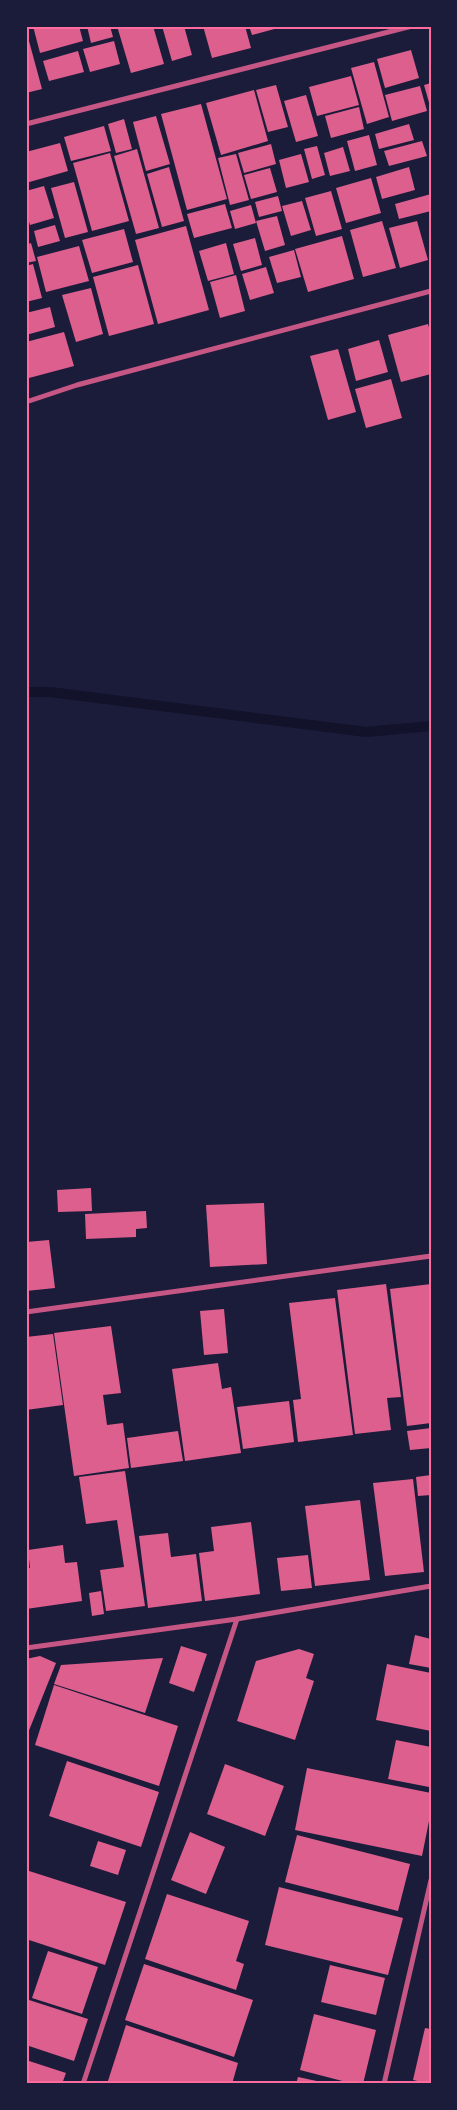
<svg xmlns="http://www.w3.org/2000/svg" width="457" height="2110" viewBox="0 0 457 2110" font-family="Karla,sans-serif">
	<rect width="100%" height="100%" fill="#1b1b3a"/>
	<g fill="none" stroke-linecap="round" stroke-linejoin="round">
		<polyline stroke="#12122b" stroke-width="10" points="26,692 50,692 366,732 431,726"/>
	</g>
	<g fill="#dd5f8e">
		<polygon points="33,26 79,26 83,41 40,53"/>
		<polygon points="87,26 110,26 113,37 91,43"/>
		<polygon points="117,26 153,26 164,64 131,73"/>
		<polygon points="162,26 184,26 192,55 172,61"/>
		<polygon points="203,26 245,26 251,48 212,58"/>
		<polygon points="249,26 282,26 282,27 252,35"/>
		<polygon points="29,41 42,89 26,93 26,42"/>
		<polygon points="114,41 120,64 90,72 83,49"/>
		<polygon points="411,50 419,78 385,88 377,59"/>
		<polygon points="78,51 84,72 49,81 43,61"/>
		<polygon points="374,62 389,117 367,124 351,68"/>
		<polygon points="351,76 359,105 317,116 309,87"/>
		<polygon points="431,83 431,106 430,106 424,85"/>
		<polygon points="276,85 288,127 268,132 256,90"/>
		<polygon points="420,86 427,111 392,121 385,95"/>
		<polygon points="254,90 268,141 221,155 206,103"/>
		<polygon points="306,95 318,136 296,142 284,101"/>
		<polygon points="201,104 227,199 187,210 161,114"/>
		<polygon points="359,107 364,129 331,138 325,116"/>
		<polygon points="156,116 170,164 146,171 133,122"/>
		<polygon points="124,119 132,149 116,153 108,124"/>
		<polygon points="409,124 414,140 379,149 375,134"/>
		<polygon points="104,126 111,151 71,161 64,137"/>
		<polygon points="369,135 377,165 355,171 347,141"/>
		<polygon points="422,141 427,156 389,166 384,151"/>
		<polygon points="60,143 68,171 26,183 26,152"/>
		<polygon points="271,144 276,164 244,173 238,153"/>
		<polygon points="317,146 325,175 312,179 304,149"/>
		<polygon points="343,147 350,171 330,176 324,153"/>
		<polygon points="137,149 159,228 136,234 114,156"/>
		<polygon points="110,153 129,221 92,231 73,163"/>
		<polygon points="236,154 249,200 230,205 218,158"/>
		<polygon points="301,154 309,182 286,188 279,160"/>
		<polygon points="169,167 184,221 162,227 147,174"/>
		<polygon points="409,167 415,190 382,199 376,177"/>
		<polygon points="270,168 277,192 251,199 244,175"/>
		<polygon points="371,178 381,213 346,223 336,188"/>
		<polygon points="74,182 88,232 65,238 51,188"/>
		<polygon points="44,186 54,218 30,225 26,212 26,191"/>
		<polygon points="331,191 342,229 316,236 305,198"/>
		<polygon points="431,194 431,211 399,219 395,204"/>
		<polygon points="278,196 282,211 259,217 255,202"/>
		<polygon points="302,201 311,230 291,236 282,206"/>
		<polygon points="225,204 232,228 194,238 187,214"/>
		<polygon points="251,205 256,223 235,229 230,211"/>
		<polygon points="277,216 285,245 265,251 256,221"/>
		<polygon points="382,221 396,268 363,277 350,230"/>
		<polygon points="417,221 428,260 400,268 389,228"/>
		<polygon points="55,225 60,241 38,247 34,231"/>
		<polygon points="186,226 209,310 158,324 135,240"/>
		<polygon points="124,229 133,262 92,273 82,240"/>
		<polygon points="342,236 354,279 308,292 295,249"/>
		<polygon points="255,238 262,265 241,271 233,244"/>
		<polygon points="31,243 36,261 26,263 26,245"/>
		<polygon points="226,243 234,274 208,281 199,251"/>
		<polygon points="79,246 89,281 46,292 37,257"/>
		<polygon points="294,250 301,277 277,283 269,257"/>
		<polygon points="33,264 42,298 26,302 26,266"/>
		<polygon points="138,265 154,324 109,336 93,277"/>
		<polygon points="266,267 274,293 250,300 242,274"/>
		<polygon points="236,275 245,311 220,318 210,282"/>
		<polygon points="91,288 103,334 76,342 62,295"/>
		<polygon points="50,307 55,327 26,335 26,313"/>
		<polygon points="428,324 431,335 431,374 401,382 388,335"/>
		<polygon points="64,332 74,366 29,378 26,368 26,342"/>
		<polygon points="379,340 388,372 356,381 348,349"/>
		<polygon points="338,349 356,412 328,420 310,356"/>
		<polygon points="391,379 402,418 366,428 355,389"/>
		<polygon points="91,1188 92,1211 58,1212 57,1190"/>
		<polygon points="264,1203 267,1264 210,1267 206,1205"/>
		<polygon points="146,1211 147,1228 136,1229 136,1237 86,1239 85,1214"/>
		<polygon points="49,1240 55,1288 26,1291 26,1242"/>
		<polygon points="386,1284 401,1397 387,1398 391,1430 355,1434 337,1290"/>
		<polygon points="431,1284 431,1423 407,1426 390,1289"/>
		<polygon points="335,1298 353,1435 298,1442 293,1400 301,1399 289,1303"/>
		<polygon points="224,1309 228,1353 204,1355 200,1311"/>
		<polygon points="111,1326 121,1393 103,1395 107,1425 123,1423 129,1468 74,1476 54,1333"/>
		<polygon points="53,1334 63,1405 26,1410 26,1337"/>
		<polygon points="218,1363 222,1389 231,1387 241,1453 185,1461 172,1369"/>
		<polygon points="289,1401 294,1442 243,1449 237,1407"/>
		<polygon points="431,1428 431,1448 410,1450 407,1431"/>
		<polygon points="178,1431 183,1461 131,1468 127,1438"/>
		<polygon points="125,1471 145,1606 106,1611 100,1570 124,1567 117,1520 86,1524 79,1477"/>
		<polygon points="431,1475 431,1495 418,1496 416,1477"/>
		<polygon points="413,1479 424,1572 385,1576 373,1483"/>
		<polygon points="360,1500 370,1580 315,1586 305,1506"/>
		<polygon points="251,1522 260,1594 205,1601 199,1553 214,1551 211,1527"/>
		<polygon points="168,1533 171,1557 196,1554 202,1601 148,1608 139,1536"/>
		<polygon points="63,1545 65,1563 77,1562 82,1601 26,1609 26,1568 30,1568 28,1550"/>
		<polygon points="308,1555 312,1588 281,1591 277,1558"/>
		<polygon points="101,1591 104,1614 92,1616 89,1593"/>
		<polygon points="415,1635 431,1639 431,1668 409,1664"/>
		<polygon points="181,1646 207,1654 194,1692 169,1683"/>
		<polygon points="299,1649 314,1654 306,1678 314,1681 295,1740 237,1721 256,1661"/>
		<polygon points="40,1656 56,1663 26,1738 26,1659"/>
		<polygon points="163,1658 145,1713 54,1684 61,1665"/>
		<polygon points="387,1664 431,1673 431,1731 376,1720"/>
		<polygon points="54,1685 178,1726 159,1786 35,1745"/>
		<polygon points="396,1740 431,1747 429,1787 388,1779"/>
		<polygon points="67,1761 159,1792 141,1847 49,1816"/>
		<polygon points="225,1764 284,1786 265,1836 207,1814"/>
		<polygon points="307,1768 431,1793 431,1811 422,1856 295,1830"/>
		<polygon points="190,1832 225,1847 206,1894 171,1880"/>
		<polygon points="297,1835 410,1864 398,1911 285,1882"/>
		<polygon points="98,1841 126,1850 118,1875 90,1866"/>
		<polygon points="26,1870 126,1902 105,1965 26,1939"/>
		<polygon points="279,1887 403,1918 388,1975 265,1945"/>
		<polygon points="167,1894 249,1921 236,1961 244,1964 236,1990 145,1959"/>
		<polygon points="48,1951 98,1967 82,2014 32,1998"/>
		<polygon points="144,1964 253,2000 234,2057 125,2020"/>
		<polygon points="330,1965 385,1978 376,2015 321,2002"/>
		<polygon points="26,1999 88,2019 74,2061 26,2045"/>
		<polygon points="314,2014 376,2030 363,2084 354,2084 300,2070"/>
		<polygon points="126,2025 238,2063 232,2084 107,2084"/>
		<polygon points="425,2028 431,2029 431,2084 413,2080"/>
		<polygon points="26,2060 66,2073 62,2084 26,2084"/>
		<polygon points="298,2077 326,2083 326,2084 296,2084"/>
	</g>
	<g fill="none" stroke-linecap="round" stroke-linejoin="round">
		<g stroke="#c65784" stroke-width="5">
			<polyline points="26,124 412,26"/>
			<polyline points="26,402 77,385 431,291"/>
			<polyline points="26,1312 431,1256"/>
			<polyline points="26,1648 237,1619 431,1586"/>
			<polyline points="83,2084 237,1619"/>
			<polyline points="384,2084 431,1880"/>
		</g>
	</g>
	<rect width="457" height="2110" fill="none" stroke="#1b1b3a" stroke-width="55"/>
	<rect x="28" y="28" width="402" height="2054" fill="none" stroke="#ff6b9d" stroke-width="2"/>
</svg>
